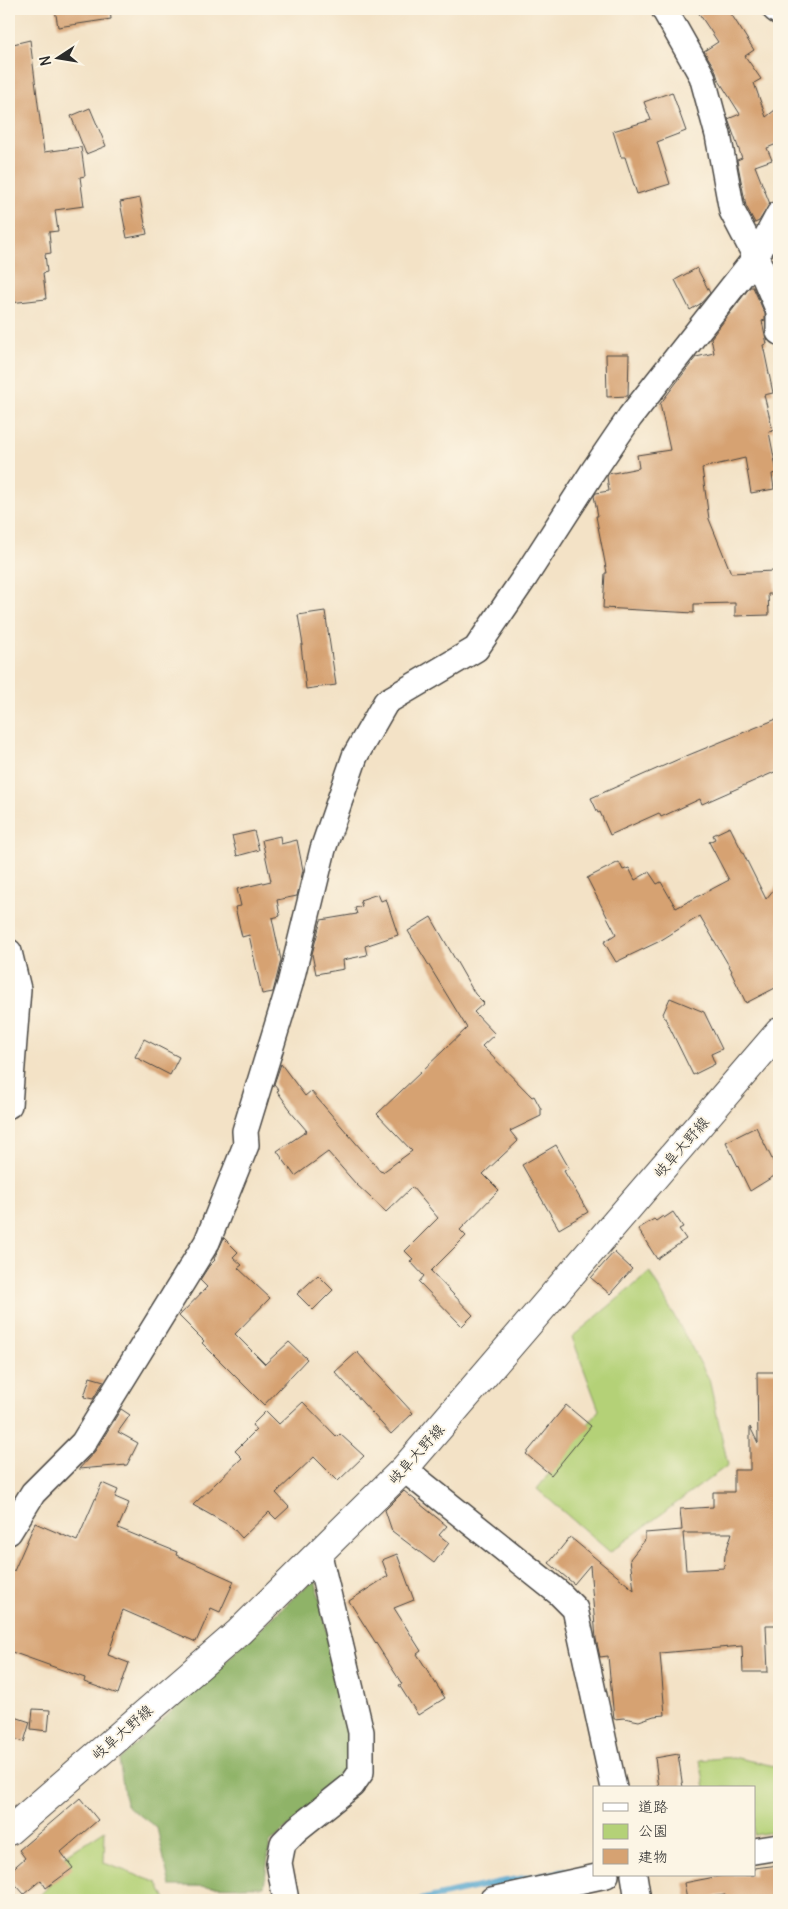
<svg xmlns="http://www.w3.org/2000/svg" width="788" height="1909" viewBox="0 0 788 1909" font-family="Delius,'Klee One',sans-serif">
	<rect width="100%" height="100%" fill="#fcf5e5"/>
	<filter id="ink" filterUnits="userSpaceOnUse"><feTurbulence type="fractalNoise" baseFrequency=".02" numOctaves="2"/><feDisplacementMap in="SourceGraphic" scale="10" xChannelSelector="R" yChannelSelector="G"/><feConvolveMatrix kernelMatrix="1 2 1 2 8 2 1 2 1" color-interpolation-filters="sRGB"/></filter>
	<filter id="wash" filterUnits="userSpaceOnUse"><feTurbulence type="fractalNoise" baseFrequency=".0096" numOctaves="4" result="noise"/><feDisplacementMap in="SourceGraphic" scale="20" xChannelSelector="R" yChannelSelector="G"/><feGaussianBlur stdDeviation="1.12" result="paint"/><feColorMatrix in="noise" values="0 0 0 0 0 0 0 0 0 0 0 0 0 0 0 0 0 1.4 0 .05"/><feComposite in="paint" operator="in"/></filter>
	<g filter="url(#wash)">
		<rect width="100%" height="100%" fill="#f3e2c6"/>
		<g fill="#b4d177" stroke="#707e51">
			<polygon points="650,1272 709,1379 728,1465 610,1552 537,1489 599,1410 572,1337"/>
			<polygon points="733,1757 779,1767 779,1819 774,1819 772,1832 754,1835 754,1788 705,1788 700,1760"/>
			<polygon points="105,1830 104,1863 158,1883 166,1900 35,1900 64,1871 62,1858"/>
		</g>
		<polygon fill="#8fb368" stroke="#5d6f4a" points="315,1578 350,1734 354,1769 270,1843 264,1887 170,1886 157,1828 126,1805 119,1760"/>
		<g fill="none" stroke-linecap="round" stroke-linejoin="round">
			<polyline stroke="#53a5ce" stroke-width="6" points="420,1900 500,1882 573,1870"/>
		</g>
		<g id="blocks">
			<g fill="#d6a272" fill-rule="evenodd">
				<polygon points="55,9 110,9 111,19 58,27"/>
				<polygon points="696,9 728,9 754,50 745,56 761,79 754,83 766,117 779,107 779,143 767,148 772,160 755,166 770,204 759,221 755,223 746,206 737,160 742,158 728,119 740,114 718,79 715,69 704,51 718,42"/>
				<polygon points="30,40 44,152 81,147 85,176 80,177 84,206 55,210 58,231 49,232 51,253 45,254 47,272 43,273 46,299 10,303 9,45"/>
				<polygon points="672,92 686,131 657,142 670,184 637,194 625,157 621,157 613,131 651,120 644,102"/>
				<polygon points="90,108 106,146 86,154 71,116"/>
				<polygon points="140,198 147,234 127,238 120,202"/>
				<polygon points="697,268 710,293 700,304 690,310 675,280"/>
				<polygon points="750,287 753,287 765,314 765,320 762,321 767,344 763,345 773,393 764,395 773,431 769,432 777,473 772,474 774,489 751,493 745,458 702,468 709,519 731,573 774,571 775,594 768,594 769,615 735,616 735,603 694,604 694,613 603,608 605,573 607,573 596,516 598,516 594,496 596,493 609,491 607,477 608,474 639,468 637,455 670,450 660,404 696,357 714,353 711,338"/>
				<polygon points="606,354 629,354 628,396 607,397"/>
				<polygon points="325,611 336,685 306,689 301,645 303,645 298,615"/>
				<polygon points="779,718 779,770 702,804 700,799 661,817 659,813 610,835 600,812 598,813 591,798 679,759"/>
				<polygon points="730,827 766,899 779,883 779,986 746,1003 731,972 732,971 700,916 658,942 616,962 604,942 616,934 587,878 619,862 623,870 629,868 635,880 649,872 657,884 661,882 676,908 729,880 709,842 715,839 713,835"/>
				<polygon points="254,831 259,850 237,856 232,836"/>
				<polygon points="280,836 281,844 297,840 303,870 297,896 277,900 280,916 272,918 281,960 273,992 262,994 249,935 242,937 235,907 241,906 237,889 271,881 262,840"/>
				<polygon points="378,894 381,901 386,899 398,935 365,946 367,955 343,960 344,969 316,974 312,954 321,920 357,914 355,908 362,906 360,900"/>
				<polygon points="431,917 475,994 484,1003 474,1012 495,1034 482,1046 532,1097 534,1096 541,1109 541,1116 510,1131 518,1141 483,1174 499,1190 460,1230 466,1236 431,1271 473,1315 462,1326 419,1282 424,1276 410,1261 413,1259 405,1251 438,1218 412,1187 386,1212 356,1184 328,1152 295,1176 277,1151 307,1131 289,1110 290,1109 277,1091 279,1090 274,1084 281,1064 305,1096 311,1091 380,1171 383,1172 412,1151 377,1114 467,1028 408,931"/>
				<polygon points="670,998 704,1012 722,1049 711,1054 715,1064 693,1075 663,1014"/>
				<polygon points="144,1039 179,1057 170,1075 135,1057"/>
				<polygon points="756,1127 779,1173 750,1191 726,1142"/>
				<polygon points="556,1145 569,1168 564,1171 588,1212 559,1229 522,1165"/>
				<polygon points="673,1212 683,1227 679,1229 686,1239 657,1259 638,1229 654,1219 656,1221 663,1216 664,1218"/>
				<polygon points="224,1238 238,1252 233,1257 242,1265 238,1268 270,1298 235,1334 265,1364 289,1342 307,1359 264,1405 202,1343 204,1341 179,1316 207,1287 200,1280 209,1266 215,1260 214,1259"/>
				<polygon points="614,1252 632,1269 610,1294 591,1278"/>
				<polygon points="318,1275 333,1290 313,1310 297,1294"/>
				<polygon points="357,1352 413,1413 391,1434 335,1372"/>
				<path d="M757,1372H779V1625H766L768,1672H743L742,1646L660,1653L665,1715L654,1716L639,1721L624,1718L614,1719L608,1656L600,1657L596,1639L590,1565L574,1584L549,1563L570,1537L634,1590L630,1559L645,1540V1533L682,1530L680,1509L713,1507V1492H734V1470H750V1427L758,1443ZM683,1533H732L725,1555L724,1568L686,1570Z"/>
				<polygon points="90,1377 104,1381 93,1399 84,1397"/>
				<polygon points="303,1402 337,1437 340,1434 364,1456 338,1481 314,1457 276,1493 289,1507 276,1519 269,1512 242,1538 232,1527 193,1505 242,1458 235,1451 256,1430 252,1425 266,1411 279,1424"/>
				<polygon points="566,1405 591,1426 551,1475 526,1454"/>
				<polygon points="121,1409 130,1415 118,1432 138,1443 127,1465 79,1469 95,1451"/>
				<polygon points="102,1483 118,1490 115,1497 129,1503 118,1528 177,1552 176,1555 234,1581 220,1612 211,1608 196,1642 123,1610 108,1655 129,1663 118,1694 84,1682 85,1678 9,1651 9,1569 14,1571 35,1523 77,1541"/>
				<polygon points="404,1491 447,1526 439,1535 449,1543 434,1563 392,1531 385,1510"/>
				<polygon points="397,1554 414,1600 394,1608 421,1651 417,1654 445,1698 418,1715 399,1685 402,1684 349,1601 388,1576 382,1560"/>
				<polygon points="33,1709 50,1710 48,1731 31,1729"/>
				<polygon points="9,1715 30,1722 24,1742 9,1737"/>
				<polygon points="678,1754 683,1788 659,1788 655,1758"/>
				<polygon points="80,1798 98,1820 61,1852 73,1868 46,1888 41,1880 24,1894 9,1877 9,1872 25,1858 19,1850"/>
				<polygon points="779,1865 779,1900 726,1900 725,1895 687,1900 684,1883 725,1875 754,1875 754,1868"/>
			</g>
		</g>
	</g>
	<g filter="url(#ink)">
		<use href="#blocks" fill-opacity="0" stroke="#494642" stroke-width="1"/>
		<g fill="none" stroke-linecap="round" stroke-linejoin="round">
			<defs>
				<g id="minor">
					<polyline points="664,9 702,76 718,135 732,211 756,257 779,311 779,332"/>
					<polyline points="775,9 779,12"/>
					<polyline points="9,952 18,989 9,1105"/>
					<polyline points="404,1469 559,1593 575,1609 614,1788"/>
					<polyline points="9,1532 33,1493 83,1443 207,1242 246,1145 245,1131 290,984 323,849 355,756 386,702 476,649 525,577 594,470 630,417 756,257 779,214"/>
					<polyline points="754,1851 779,1847"/>
					<polyline points="634,1875 638,1900"/>
					<polyline points="286,1900 279,1863 283,1843 297,1829 352,1785 361,1772 361,1732 319,1555"/>
					<polyline points="492,1900 606,1875"/>
				</g>
				<polyline id="primary" points="9,1831 239,1632 404,1469 779,1032"/>
			</defs>
			<use href="#minor" stroke="#494642" stroke-width="28"/>
			<use href="#primary" stroke="#494642" stroke-width="30"/>
			<use href="#minor" stroke="#fff" stroke-width="25"/>
			<use href="#primary" stroke="#fff" stroke-width="28"/>
		</g>
	</g>
	<g text-anchor="middle" dominant-baseline="central" stroke-width="4" stroke-linejoin="round" paint-order="stroke">
		<g font-size="15" fill="#2b2b2b" stroke="#fcf5e5">
			<text transform="translate(681 1147) rotate(-49)">岐阜大野線</text>
			<text transform="translate(416 1454) rotate(-48)">岐阜大野線</text>
			<text transform="translate(122 1732) rotate(-41)">岐阜大野線</text>
		</g>
	</g>
	<rect width="788" height="1909" fill="none" stroke="#fcf5e5" stroke-width="30"/>
	<rect x="593" y="1786" width="162" height="90" fill="#fcf5e5" stroke="#a8a49b"/>
	<rect x="603" y="1803" width="25" height="8" fill="#ffffff" stroke="#a8a49b"/>
	<text x="638" y="1812" font-size="15" fill="#2b2b2b">道路</text>
	<rect x="603" y="1824" width="25" height="15" fill="#b4d177" stroke="#a8a49b"/>
	<text x="638" y="1836" font-size="15" fill="#2b2b2b">公園</text>
	<rect x="603" y="1849" width="25" height="15" fill="#d6a272" stroke="#a8a49b"/>
	<text x="638" y="1862" font-size="15" fill="#2b2b2b">建物</text>
	<g transform="translate(58 58) rotate(258)" stroke="#fcf5e5" stroke-width="4" paint-order="stroke">
	<path d="M0-4L9 19L0 12L-9 19Z" fill="#2b2b2b"/>
	<text y="-8" font-size="14" font-weight="bold" text-anchor="middle" fill="#2b2b2b">N</text>
	</g>
</svg>
